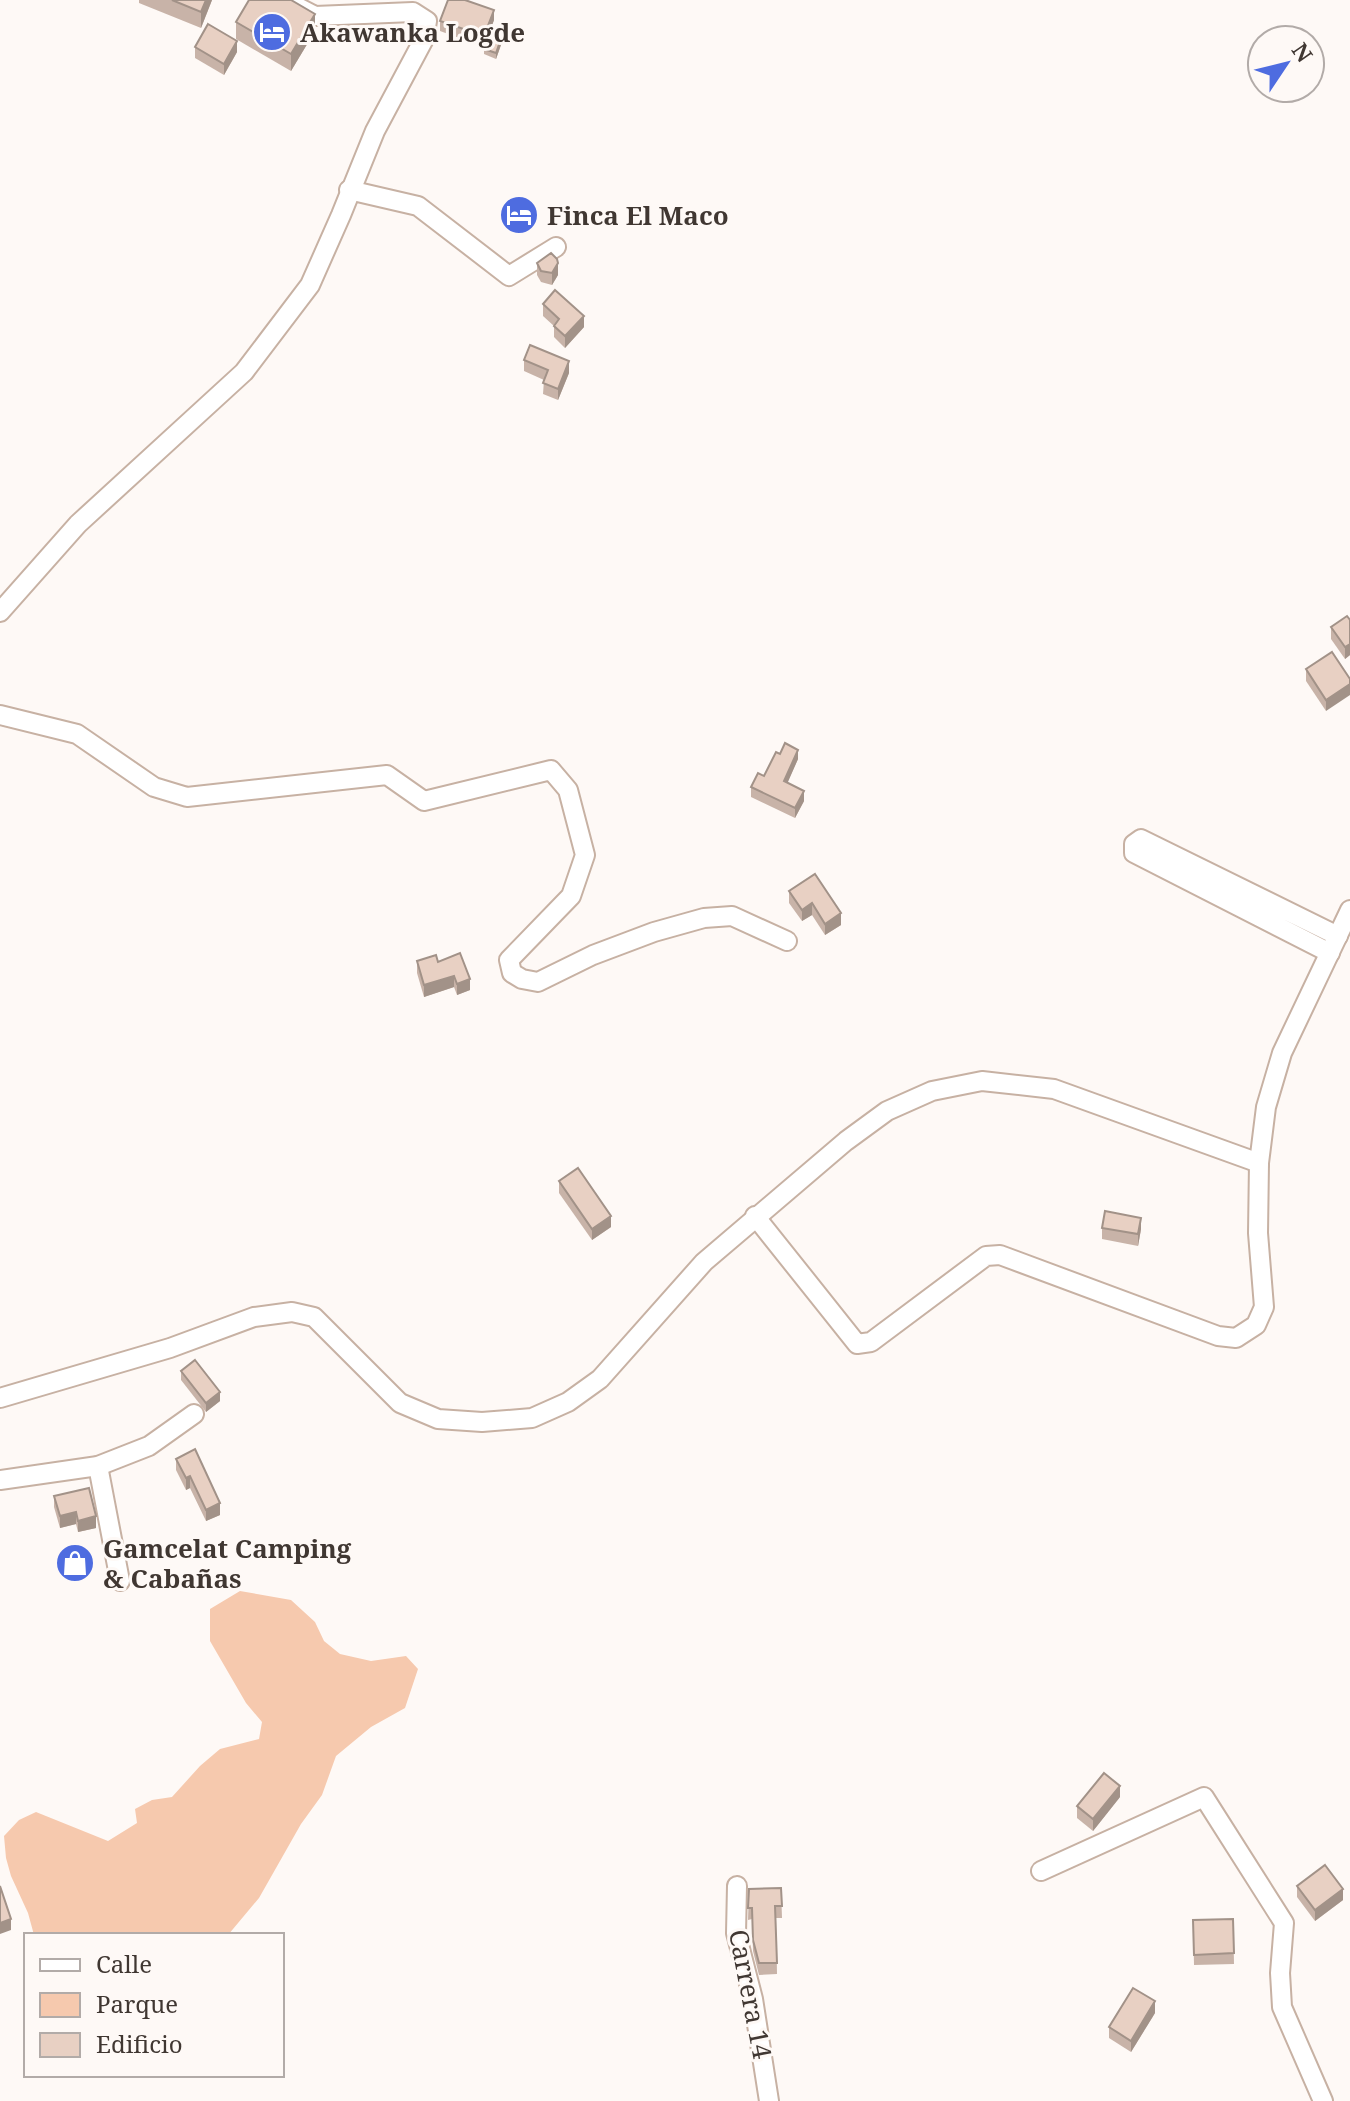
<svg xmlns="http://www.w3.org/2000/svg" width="1350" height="2101" viewBox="0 0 1350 2101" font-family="'Noto Serif',serif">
	<rect width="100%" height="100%" fill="#fef9f6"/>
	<polygon fill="#f6c9ae" points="240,1591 291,1600 315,1622 324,1641 340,1654 371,1661 406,1656 418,1669 405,1708 371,1727 336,1756 322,1795 301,1824 259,1898 228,1935 34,1935 28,1913 11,1876 6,1858 4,1836 19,1820 36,1812 108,1841 137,1823 135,1809 152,1800 172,1797 200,1766 220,1749 259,1739 262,1722 246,1703 210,1641 210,1609"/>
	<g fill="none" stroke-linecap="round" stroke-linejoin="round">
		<defs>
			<g id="street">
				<polyline points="349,190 418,206 509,276 556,247"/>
				<polyline points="0,612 78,524 244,372 310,285 341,215 375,131 424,39 427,21 413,12 315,16 284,0"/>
				<polyline points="0,715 77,734 154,787 187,797 387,775 424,801 551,770 568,790 585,855 571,896 509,960 512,973 522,979 538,982 593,955 654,932 704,918 732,916 787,941"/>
				<polyline points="1330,953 1134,853 1134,844 1141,839 1338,936"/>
				<polyline points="755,1216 857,1344 871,1342 986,1256 1000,1255 1218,1336 1236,1338 1256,1325 1264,1307 1258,1233 1259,1163 1266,1107 1282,1053 1350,910"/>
				<polyline points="0,1398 170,1348 254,1317 292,1312 314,1317 400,1403 438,1419 482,1422 532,1418 568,1402 600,1379 704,1262 846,1141 887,1111 932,1091 982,1081 1054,1089 1259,1163"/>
				<polyline points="98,1466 120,1581"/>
				<polyline points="0,1480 98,1466 149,1446 194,1414"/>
				<polyline points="1041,1871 1204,1797 1284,1923 1280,1973 1282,2007 1323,2101"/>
				<polyline points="737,1886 736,1933 753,1999 769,2101"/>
			</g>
		</defs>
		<use href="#street" stroke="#c7b1a3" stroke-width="22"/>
		<use href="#street" stroke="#fff" stroke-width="18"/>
	</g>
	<g fill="#c8b3a8">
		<polygon points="139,0 212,0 201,28 139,3"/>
		<polygon points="494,20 484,47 440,31 440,21"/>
		<polygon points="236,22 315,31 291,71 236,39"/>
		<polygon points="502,42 496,59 484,54 484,49"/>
		<polygon points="195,47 237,52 224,75 195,58"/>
		<polygon points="537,263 558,275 552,285 541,282 537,275"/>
		<polygon points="543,304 584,327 565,348 554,337 554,326 543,316"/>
		<polygon points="524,360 569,373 558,400 543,394 544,380 524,371"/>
		<polygon points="1350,620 1350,655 1345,659 1331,639 1331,627"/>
		<polygon points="1332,652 1326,711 1306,681 1306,669"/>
		<polygon points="780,754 798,759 787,783 804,801 795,818 751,797 751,787 764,776"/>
		<polygon points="815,874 841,925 825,935 812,915 802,921 789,903 789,891"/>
		<polygon points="417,961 438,962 470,990 457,995 454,987 424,997 417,973"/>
		<polygon points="559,1181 611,1227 592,1240 559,1193"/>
		<polygon points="1102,1228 1141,1229 1138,1246 1102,1239"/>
		<polygon points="181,1371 220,1401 206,1412 181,1380"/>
		<polygon points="176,1459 220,1515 206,1521 190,1488 186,1490 176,1470"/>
		<polygon points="54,1496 96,1528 78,1532 76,1524 60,1528 54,1507"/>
		<polygon points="1120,1797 1093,1831 1077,1818 1077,1806"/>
		<polygon points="1297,1886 1343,1900 1315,1921 1297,1897"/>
		<polygon points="781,1888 782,1918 776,1918 777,1974 759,1975 753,1951 752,1919 748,1920 749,1889"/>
		<polygon points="1233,1919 1234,1964 1194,1965 1193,1920"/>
		<polygon points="1155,2013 1131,2052 1109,2038 1109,2027"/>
	</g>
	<g fill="#a29288">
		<polygon points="206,0 212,0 201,28 201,12"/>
		<polygon points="494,10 494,20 484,47 484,36"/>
		<polygon points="315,14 315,31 291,71 291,54"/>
		<polygon points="502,36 502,42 496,59 496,53"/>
		<polygon points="237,41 237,52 224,75 224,64"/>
		<polygon points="558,263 558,275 552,285 552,273"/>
		<polygon points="584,316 584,327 565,348 565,336"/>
		<polygon points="569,361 569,373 558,400 558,389"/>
		<polygon points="1350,644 1350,655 1345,659 1345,647"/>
		<polygon points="1350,684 1350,695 1326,711 1326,700"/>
		<polygon points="798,750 798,759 784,791 784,781"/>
		<polygon points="804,791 804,801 795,818 795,808"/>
		<polygon points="812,903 812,915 802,921 802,910"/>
		<polygon points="841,913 841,925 825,935 825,924"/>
		<polygon points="454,976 454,987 424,997 424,985"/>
		<polygon points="470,979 470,990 457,995 457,984"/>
		<polygon points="611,1216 611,1227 592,1240 592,1229"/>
		<polygon points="1141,1218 1141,1229 1138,1246 1138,1234"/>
		<polygon points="220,1392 220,1401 206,1412 206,1403"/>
		<polygon points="190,1476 190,1488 186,1490 186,1478"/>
		<polygon points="220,1503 220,1515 206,1521 206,1510"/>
		<polygon points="76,1512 76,1524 60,1528 60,1516"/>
		<polygon points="96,1516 96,1528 78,1532 78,1521"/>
		<polygon points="1120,1786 1120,1797 1093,1831 1093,1819"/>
		<polygon points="1343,1889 1343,1900 1315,1921 1315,1910"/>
		<polygon points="11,1919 11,1930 0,1934 0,1923"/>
		<polygon points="1155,2001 1155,2013 1131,2052 1131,2041"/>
	</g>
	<g fill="#e8d0c3" stroke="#a29288" stroke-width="2">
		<polygon points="172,0 206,0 201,12"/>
		<polygon points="249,0 291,0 315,14 291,54 236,22"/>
		<polygon points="448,0 465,0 494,10 484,36 440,21"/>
		<polygon points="208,24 237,41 224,64 195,47"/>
		<polygon points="490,32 502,36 496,53 484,49"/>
		<polygon points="551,253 557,259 558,263 552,273 541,271 537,263"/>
		<polygon points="555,290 584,316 565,336 554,326 559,319 543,304"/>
		<polygon points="530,345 569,361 558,389 543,383 548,370 524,360"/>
		<polygon points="1347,616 1350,620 1350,644 1345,647 1331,627"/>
		<polygon points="1332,652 1350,679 1350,684 1326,700 1306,669"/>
		<polygon points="785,743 798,750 784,781 804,791 795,808 751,787 758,773 764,776 776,752 780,754"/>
		<polygon points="815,874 841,913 825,924 812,903 802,910 789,891"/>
		<polygon points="460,953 470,979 457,984 454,976 424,985 417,961 436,955 438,962"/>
		<polygon points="578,1168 611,1216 592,1229 559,1181"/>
		<polygon points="1105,1211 1141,1218 1138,1234 1102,1228"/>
		<polygon points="195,1360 220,1392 206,1403 181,1371"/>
		<polygon points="195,1449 220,1503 206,1510 190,1476 186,1478 176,1459"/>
		<polygon points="89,1488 96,1516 78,1521 76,1512 60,1516 54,1496"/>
		<polygon points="1104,1773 1120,1786 1093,1819 1077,1806"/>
		<polygon points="1325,1865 1343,1889 1315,1910 1297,1886"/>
		<polygon points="0,1886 11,1919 0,1923"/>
		<polygon points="781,1888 782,1906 775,1906 777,1963 759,1963 753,1940 752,1908 748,1908 749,1889"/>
		<polygon points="1233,1919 1234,1953 1194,1955 1193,1920"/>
		<polygon points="1133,1988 1155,2001 1131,2041 1109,2027"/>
	</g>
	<defs>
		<symbol id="hotel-disc" viewBox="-11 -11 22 22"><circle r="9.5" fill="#4e6ce0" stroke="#fef9f6"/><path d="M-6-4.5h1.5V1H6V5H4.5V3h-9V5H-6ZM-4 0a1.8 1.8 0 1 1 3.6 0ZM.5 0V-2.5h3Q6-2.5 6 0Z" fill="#fff"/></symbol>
		<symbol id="shop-disc" viewBox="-11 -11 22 22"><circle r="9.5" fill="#4e6ce0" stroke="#fef9f6"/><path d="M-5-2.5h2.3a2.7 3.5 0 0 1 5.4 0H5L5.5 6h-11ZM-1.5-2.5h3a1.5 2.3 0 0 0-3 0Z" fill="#fff"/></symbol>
	</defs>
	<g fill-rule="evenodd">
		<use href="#hotel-disc" x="250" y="10" width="44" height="44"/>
		<use href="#hotel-disc" x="497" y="193" width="44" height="44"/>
		<use href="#shop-disc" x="53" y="1541" width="44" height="44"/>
	</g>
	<g text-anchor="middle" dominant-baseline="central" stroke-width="6" stroke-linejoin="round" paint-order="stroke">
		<g font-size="26" font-weight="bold" fill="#403732" stroke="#fef9f6" text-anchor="start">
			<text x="300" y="32">Akawanka Logde</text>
			<text x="547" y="215">Finca El Maco</text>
			<text x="103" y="1548">Gamcelat Camping<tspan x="103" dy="30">&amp; Cabañas</tspan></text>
		</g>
		<g font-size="26" fill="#403732" stroke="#fef9f6">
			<text transform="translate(751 1994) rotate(79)">Carrera 14</text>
		</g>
	</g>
	<rect x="24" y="1933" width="260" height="144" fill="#fef9f6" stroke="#b2aba8" stroke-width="2"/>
	<rect x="40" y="1959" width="40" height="12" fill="#ffffff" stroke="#b2aba8" stroke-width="2"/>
	<text x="96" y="1973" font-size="24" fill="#403732">Calle</text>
	<rect x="40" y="1993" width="40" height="24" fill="#f6c9ae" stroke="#b2aba8" stroke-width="2"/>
	<text x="96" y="2013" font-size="24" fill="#403732">Parque</text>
	<rect x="40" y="2033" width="40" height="24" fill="#e8d0c3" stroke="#b2aba8" stroke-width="2"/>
	<text x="96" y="2053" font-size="24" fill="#403732">Edificio</text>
	<g transform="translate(1286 64) rotate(55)"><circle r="38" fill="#fef9f6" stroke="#b2aba8" stroke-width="2"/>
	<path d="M0-6L14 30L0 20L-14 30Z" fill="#4e6ce0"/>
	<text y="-12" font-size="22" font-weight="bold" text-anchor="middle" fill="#403732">N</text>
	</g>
</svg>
